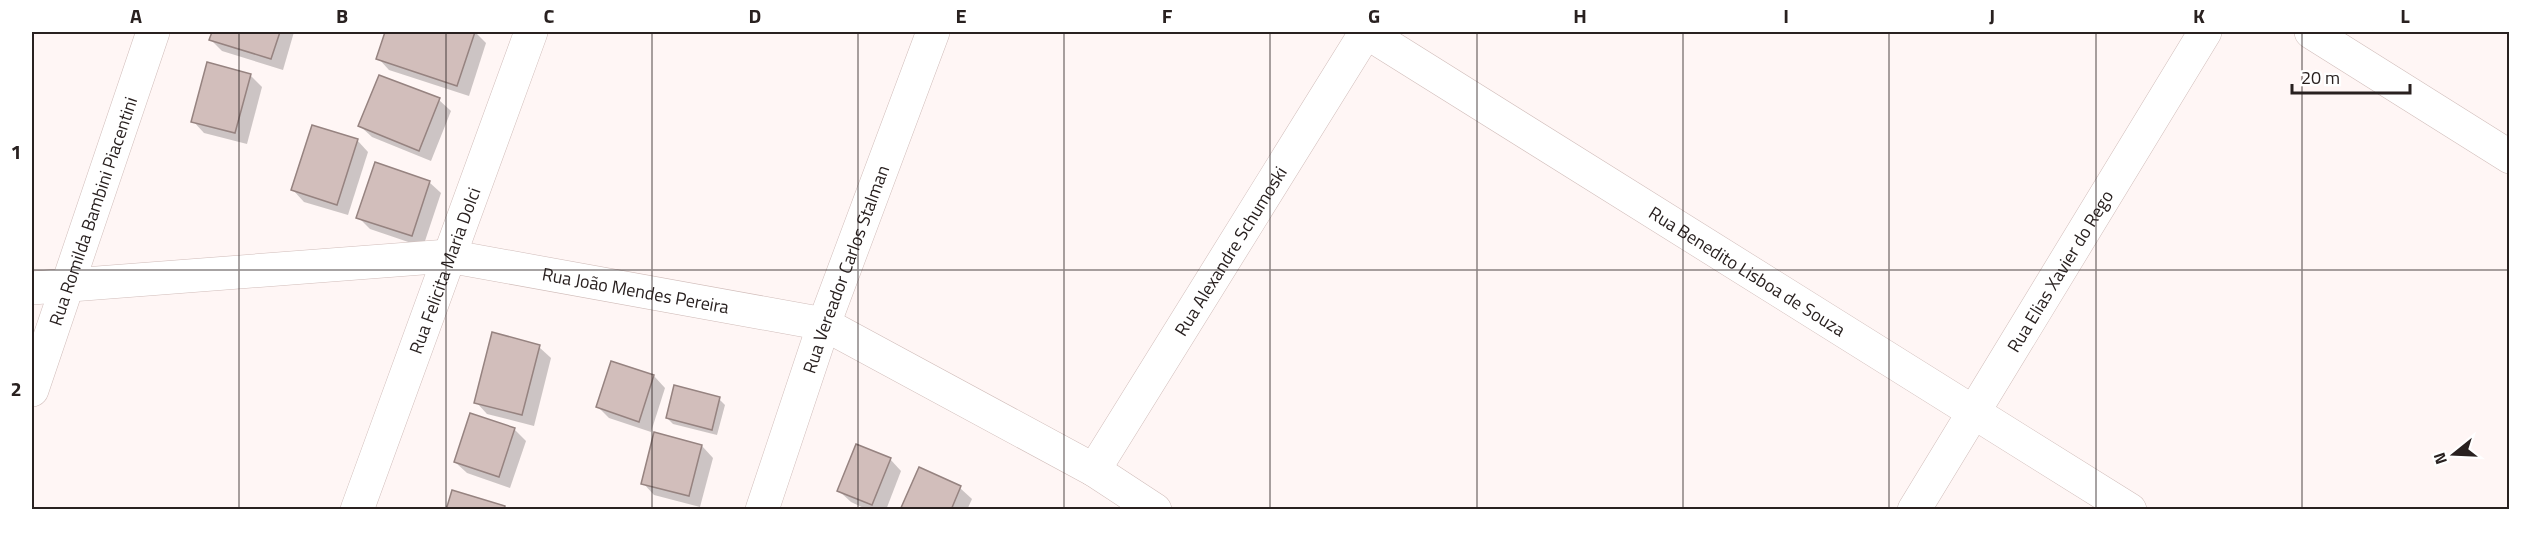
<svg xmlns="http://www.w3.org/2000/svg" width="2541" height="541" viewBox="0 0 2541 541" font-family="'Titillium Web',sans-serif">
	<rect width="100%" height="100%" fill="#fff6f5"/>
	<g fill="#0003">
		<polygon points="213,32 294,32 283,70 222,51 211,40"/>
		<polygon points="387,32 475,32 486,43 469,96 389,70 378,58"/>
		<polygon points="250,75 262,87 247,144 204,133 193,121"/>
		<polygon points="439,100 451,111 431,161 372,137 360,126"/>
		<polygon points="357,140 368,152 348,215 304,202 293,190"/>
		<polygon points="429,182 441,193 423,247 370,229 358,217"/>
		<polygon points="539,347 551,358 534,426 487,414 476,402"/>
		<polygon points="612,363 654,376 665,388 651,432 609,418 598,407"/>
		<polygon points="719,399 725,405 717,435 673,424 667,418"/>
		<polygon points="514,429 526,441 510,488 467,473 455,462"/>
		<polygon points="702,446 713,458 700,507 654,495 643,483"/>
		<polygon points="890,459 901,471 886,510 868,510 851,502 839,491"/>
		<polygon points="960,488 972,499 967,510 902,510"/>
	</g>
	<g fill="#d2bebb" stroke="#968380" stroke-width="1.5">
		<polygon points="212,32 280,32 271,59 209,40"/>
		<polygon points="385,32 475,32 457,86 376,59"/>
		<polygon points="207,62 251,74 235,133 191,122"/>
		<polygon points="379,75 440,98 419,151 358,126"/>
		<polygon points="312,125 358,139 337,205 291,190"/>
		<polygon points="375,162 430,181 412,236 356,218"/>
		<polygon points="492,332 540,345 522,415 474,403"/>
		<polygon points="611,361 654,375 639,422 596,407"/>
		<polygon points="674,385 720,397 712,430 666,418"/>
		<polygon points="470,413 515,428 499,477 454,462"/>
		<polygon points="654,432 702,445 689,496 641,484"/>
		<polygon points="856,444 891,458 872,505 837,491"/>
		<polygon points="919,467 961,486 951,510 900,510"/>
		<polygon points="452,490 505,506 504,510 446,510"/>
	</g>
	<g fill="none" stroke-linecap="round" stroke-linejoin="round">
		<defs>
			<g id="minor">
				<path id="s1" d="M1366,32L2130,510"/>
				<polyline points="2311,32 2510,157"/>
				<path id="s2" d="M32,288L448,256L824,324L1094,470L1155,510"/>
				<path id="s3" d="M32,390L153,32"/>
				<path id="s4" d="M1094,470L1366,32"/>
				<path id="s5" d="M357,510L531,32"/>
				<path id="s6" d="M762,510L824,324L933,32"/>
				<path id="s7" d="M1914,510L2205,32"/>
			</g>
		</defs>
		<use href="#minor" stroke="#d1bdba" stroke-width="34"/>
		<use href="#minor" stroke="#fff" stroke-width="33"/>
	</g>
	<path fill="none" stroke="#292120" stroke-width="1.5" stroke-opacity="0.55" d="M239,32V510M446,32V510M652,32V510M858,32V510M1064,32V510M1270,32V510M1477,32V510M1683,32V510M1889,32V510M2096,32V510M2302,32V510M32,270H2510"/>
	<g text-anchor="middle" dominant-baseline="central" stroke-width="4.5" stroke-linejoin="round" paint-order="stroke">
		<g font-size="18" fill="#292120" stroke="#fff">
			<text stroke="none"><textPath href="#s3" startOffset="189">Rua Romilda Bambini Piacentini</textPath></text>
			<text stroke="none"><textPath href="#s4" startOffset="258">Rua Alexandre Schumoski</textPath></text>
			<text stroke="none"><textPath href="#s5" startOffset="255">Rua Felicita Maria Dolci</textPath></text>
			<text stroke="none"><textPath href="#s6" startOffset="255">Rua Vereador Carlos Stalman</textPath></text>
			<text stroke="none"><textPath href="#s7" startOffset="280">Rua Elias Xavier do Rego</textPath></text>
			<text stroke="none"><textPath href="#s1" startOffset="450">Rua Benedito Lisboa de Souza</textPath></text>
			<text stroke="none"><textPath href="#s2" startOffset="608">Rua João Mendes Pereira</textPath></text>
		</g>
	</g>
	<rect width="2541" height="541" fill="none" stroke="#ffffff" stroke-width="66"/>
	<g transform="translate(2454 454) rotate(252)" stroke="#ffffff" stroke-width="4.5" paint-order="stroke">
	<path d="M0-4.5L10 22L0 15L-10 22Z" fill="#292120"/>
	<text y="-9" font-size="16" font-weight="bold" text-anchor="middle" fill="#292120">N</text>
	</g>
	<path d="M2292 84v9h118v-9" fill="none" stroke="#292120" stroke-width="3"/>
	<text x="2301" y="84" font-size="18" fill="#292120" stroke="#ffffff" stroke-width="4.5" paint-order="stroke">20 m</text>
	<rect x="33" y="33" width="2475" height="475" fill="none" stroke="#292120" stroke-width="2"/>
	<g font-size="20" text-anchor="middle" font-weight="bold" fill="#292120">
		<text x="136" y="23">A</text>
		<text x="342" y="23">B</text>
		<text x="549" y="23">C</text>
		<text x="755" y="23">D</text>
		<text x="961" y="23">E</text>
		<text x="1167" y="23">F</text>
		<text x="1374" y="23">G</text>
		<text x="1580" y="23">H</text>
		<text x="1786" y="23">I</text>
		<text x="1992" y="23">J</text>
		<text x="2199" y="23">K</text>
		<text x="2405" y="23">L</text>
		<text x="16" y="159">1</text>
		<text x="16" y="396">2</text>
	</g>
</svg>
